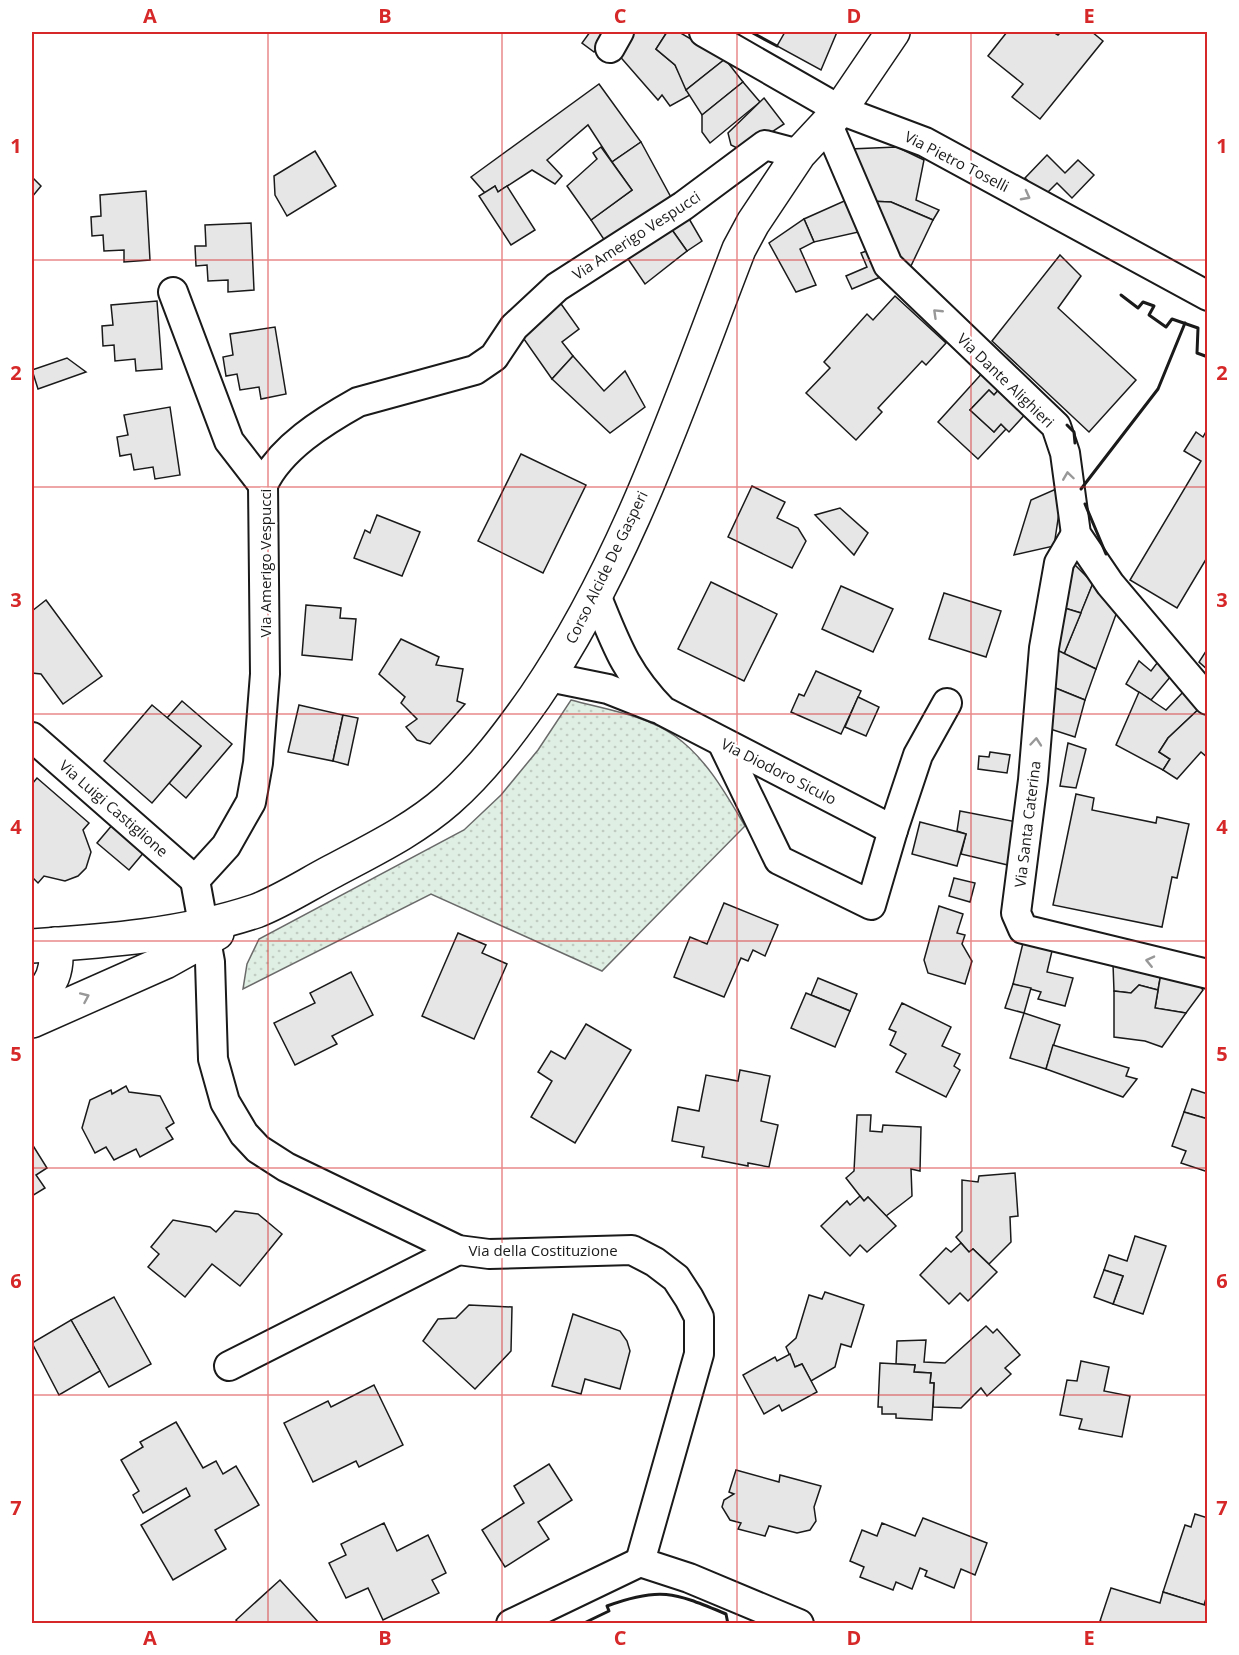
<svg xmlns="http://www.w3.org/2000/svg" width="1239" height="1655" viewBox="0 0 1239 1655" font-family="'Open Sans',sans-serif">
	<defs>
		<pattern id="grass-dots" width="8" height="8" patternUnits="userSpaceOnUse" patternTransform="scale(1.5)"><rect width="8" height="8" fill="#e0efe3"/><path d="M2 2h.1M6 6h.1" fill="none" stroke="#c0ccc2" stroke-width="1.8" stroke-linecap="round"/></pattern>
	</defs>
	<rect width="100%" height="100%" fill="#fff"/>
	<path fill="url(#grass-dots)" stroke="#6a6a6a" stroke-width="1.5" d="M571,700C604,709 646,715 675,736C706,758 726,794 745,826L602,971L431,894L243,989L247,964L259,939L464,830L501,795L538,750Z"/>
	<g fill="#e6e6e6" stroke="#1a1a1a" stroke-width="1.5">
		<polygon points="590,32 609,32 594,52 582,43"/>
		<polygon points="628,32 667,32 656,49 675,65 690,95 670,106 662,95 658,100 616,52"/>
		<polygon points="667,32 679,32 725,59 686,90 675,65 656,49"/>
		<polygon points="785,32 837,32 821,70 777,46"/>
		<polygon points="1007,32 1053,32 1058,35 1061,32 1092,32 1103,41 1040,119 1012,97 1023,84 988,56"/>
		<polygon points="725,59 743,82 702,115 686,90"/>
		<polygon points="743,82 760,102 710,143 702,132 702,115"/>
		<polygon points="599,84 641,142 612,162 588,125 547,160 562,176 555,184 532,170 498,192 495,186 485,193 471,177"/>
		<polygon points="764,98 784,124 747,148 739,149 731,145 728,133"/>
		<polygon points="641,142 673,201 607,244 591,220 632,190 612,162"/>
		<polygon points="601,147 632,190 591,220 567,186 597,159 593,153"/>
		<polygon points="897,147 924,160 916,200 939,210 933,220 891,202 867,201 850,149"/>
		<polygon points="315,151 336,186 287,216 275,195 274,176"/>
		<polygon points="1047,155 1065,173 1078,160 1094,175 1072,198 1057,183 1044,196 1025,178"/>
		<polygon points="32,177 41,186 32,197"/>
		<polygon points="495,186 498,192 507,186 535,230 511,245 479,196"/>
		<polygon points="146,191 150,260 124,262 124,250 104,251 103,235 92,236 91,217 101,216 100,195"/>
		<polygon points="851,198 863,231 814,242 804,219"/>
		<polygon points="867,201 891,202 933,220 909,270 888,252"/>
		<polygon points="688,217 702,241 687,251 670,227"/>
		<polygon points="804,219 814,242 800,249 816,285 796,292 769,243"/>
		<polygon points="251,223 254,290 228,292 228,280 208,281 207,265 196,266 195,246 206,246 205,225"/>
		<polygon points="670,227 687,251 645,284 624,253"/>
		<polygon points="872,249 885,275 852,289 846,276 867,267 861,253"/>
		<polygon points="1060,255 1081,276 1058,308 1136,380 1089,432 992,341"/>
		<polygon points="895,296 946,343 926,365 922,361 878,408 882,412 856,440 806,393 830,368 824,362 867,314 873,320"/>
		<polygon points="157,301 162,369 136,371 135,359 115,361 114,345 103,346 102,326 113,325 111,305"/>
		<polygon points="559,301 579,329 562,342 573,356 552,379 519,332"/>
		<polygon points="275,327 286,394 261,399 259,387 240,390 237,374 226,376 223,357 233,355 230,334"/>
		<polygon points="573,356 604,391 625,371 645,407 610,433 552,379"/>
		<polygon points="67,358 86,372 38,389 32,370"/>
		<polygon points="985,370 1002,386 994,395 989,390 970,410 994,432 1001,424 1006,429 978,459 938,422"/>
		<polygon points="1002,386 1029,410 1009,432 1001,424 994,432 970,410 989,390 994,395"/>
		<polygon points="170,407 180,475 155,479 153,467 134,470 131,454 120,456 117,437 128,435 124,415"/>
		<polygon points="1208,428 1208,556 1177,608 1130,580 1201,461 1184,451 1196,432 1203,437"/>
		<polygon points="521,454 586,485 543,573 478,541"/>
		<polygon points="752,486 785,502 777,518 798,528 806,541 792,568 728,537"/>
		<polygon points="1063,486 1054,546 1014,555 1031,500"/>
		<polygon points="840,508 868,533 854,555 815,515"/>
		<polygon points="377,515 420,532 402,576 354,558 365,530 370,533"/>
		<polygon points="1074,564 1093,583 1081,613 1058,606"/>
		<polygon points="711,582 777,614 744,681 678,649"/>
		<polygon points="1093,583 1118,609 1096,669 1064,654"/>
		<polygon points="841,586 893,609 873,652 822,629"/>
		<polygon points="944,593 1001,611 986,657 929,639"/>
		<polygon points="46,600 102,676 63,704 41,674 32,673 32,611"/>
		<polygon points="306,605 341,608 340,618 356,619 352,660 302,655"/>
		<polygon points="1058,606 1081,613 1064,654 1051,647"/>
		<polygon points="401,639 439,657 436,665 463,669 457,701 465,704 430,744 417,740 406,727 417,719 401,703 405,697 379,674"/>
		<polygon points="1051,647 1096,669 1085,700 1048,685"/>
		<polygon points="1208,648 1208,670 1199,662"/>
		<polygon points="1164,654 1176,670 1151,700 1126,684 1139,661 1151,671"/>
		<polygon points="816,671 861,691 841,734 791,712 799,694 804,696"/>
		<polygon points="1048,685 1085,700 1075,737 1044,727"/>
		<polygon points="1185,690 1203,705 1168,738 1159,752 1170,759 1163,770 1116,745 1139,692 1166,710"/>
		<polygon points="858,697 879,707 866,736 845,727"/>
		<polygon points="182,701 232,744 186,798 169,783 201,746 167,718"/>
		<polygon points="152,705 201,746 152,803 104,761"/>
		<polygon points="299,705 343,715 333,761 288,752"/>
		<polygon points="1203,705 1208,711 1208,758 1201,752 1177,779 1163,770 1170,759 1159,752 1168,738"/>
		<polygon points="343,715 358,718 348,765 333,761"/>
		<polygon points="1068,743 1086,749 1076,788 1060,786"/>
		<polygon points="990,752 1010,755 1007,773 978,769 979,756 989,757"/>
		<polygon points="37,778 89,823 83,830 91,852 86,868 78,876 65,881 44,876 38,883 32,877 32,784"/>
		<polygon points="1076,794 1094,798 1092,810 1156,823 1157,817 1189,824 1177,878 1172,877 1162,927 1053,905"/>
		<polygon points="960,811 1017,822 1012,866 961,854 966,834 957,831"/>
		<polygon points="920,822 966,834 957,866 912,854"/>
		<polygon points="113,824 145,851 129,870 97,843"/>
		<polygon points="954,878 975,883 970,902 949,896"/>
		<polygon points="724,903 778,925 765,956 753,950 748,961 741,958 724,997 674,977 690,937 707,944"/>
		<polygon points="939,906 963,914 957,933 965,935 962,944 972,961 965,984 928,973 924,960"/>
		<polygon points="458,933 486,945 482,953 507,964 474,1039 422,1016"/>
		<polygon points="1023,943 1052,951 1047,972 1073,978 1065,1006 1038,999 1041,992 1013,984"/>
		<polygon points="1113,964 1161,973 1158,990 1139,985 1131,993 1114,991"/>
		<polygon points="351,972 373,1015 332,1036 337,1044 295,1065 274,1023 315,1003 310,993"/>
		<polygon points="1161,973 1195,980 1203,990 1186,1013 1155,1008"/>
		<polygon points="818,978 857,994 850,1011 811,995"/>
		<polygon points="1013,984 1031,988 1024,1013 1005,1008"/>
		<polygon points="1139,985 1158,990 1155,1008 1186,1013 1162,1047 1145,1041 1114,1037 1114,991 1131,993"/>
		<polygon points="806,993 850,1011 835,1047 791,1028"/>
		<polygon points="902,1003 951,1027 942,1046 960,1054 954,1066 960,1070 946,1097 896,1072 906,1054 890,1045 896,1032 889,1029"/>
		<polygon points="1024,1013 1060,1025 1046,1069 1010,1058"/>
		<polygon points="586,1024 631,1050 575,1143 531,1117 552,1081 538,1072 551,1051 565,1059"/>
		<polygon points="1053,1045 1129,1068 1126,1076 1137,1079 1123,1097 1046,1069"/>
		<polygon points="740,1070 770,1076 761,1121 778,1125 769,1167 748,1163 748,1166 702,1157 704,1147 672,1141 678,1107 699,1111 706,1075 738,1081"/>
		<polygon points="126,1086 129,1092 160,1096 174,1123 166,1128 173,1139 140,1157 136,1149 114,1160 106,1147 95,1153 82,1128 90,1100 111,1090 112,1094"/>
		<polygon points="1192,1089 1208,1094 1208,1119 1184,1112"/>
		<polygon points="1184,1112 1208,1119 1208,1172 1181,1163 1186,1151 1172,1146"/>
		<polygon points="857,1115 871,1115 870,1131 882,1132 883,1125 921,1127 920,1171 911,1169 912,1196 886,1216 868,1197 864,1201 846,1178 854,1171"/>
		<polygon points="32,1144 47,1168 36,1175 45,1188 32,1196"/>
		<polygon points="1015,1173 1018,1216 1010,1217 1011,1242 989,1264 973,1249 969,1252 956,1237 962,1231 962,1180 978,1182 979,1176"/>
		<polygon points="860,1196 864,1201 868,1197 896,1226 867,1252 860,1245 850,1256 821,1226 847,1201 850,1205"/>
		<polygon points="235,1211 258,1214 282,1234 240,1286 212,1264 185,1297 148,1267 159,1254 151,1247 173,1220 210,1227 216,1232"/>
		<polygon points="1135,1236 1166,1246 1143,1314 1113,1304 1123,1276 1104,1270 1109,1255 1127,1261"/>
		<polygon points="961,1243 969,1252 973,1249 997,1272 968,1301 960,1293 949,1304 920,1275 946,1248 951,1252"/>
		<polygon points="1104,1270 1123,1276 1113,1304 1094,1297"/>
		<polygon points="825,1292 864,1305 851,1347 841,1344 835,1367 811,1381 802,1364 795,1367 786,1347 796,1338 809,1295 822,1299"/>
		<polygon points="114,1297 151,1364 109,1387 71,1320"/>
		<polygon points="469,1305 512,1307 511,1351 475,1389 423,1341 438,1319 456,1318"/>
		<polygon points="573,1314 620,1331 627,1341 630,1351 620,1389 585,1379 581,1394 552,1386"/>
		<polygon points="71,1320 100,1371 59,1395 32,1343"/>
		<polygon points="986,1326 993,1333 997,1329 1020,1355 1005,1368 1011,1374 987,1396 981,1388 961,1408 933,1407 934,1383 930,1383 931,1373 914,1372 915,1365 896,1364 897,1341 926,1340 924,1362 945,1363"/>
		<polygon points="790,1354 795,1367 802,1364 817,1392 782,1411 779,1405 764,1414 743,1375 775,1357 777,1361"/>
		<polygon points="1081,1361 1109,1367 1104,1391 1130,1396 1122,1437 1079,1429 1082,1419 1060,1415 1067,1380 1077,1381"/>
		<polygon points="880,1363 915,1365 914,1372 931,1373 930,1383 934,1383 932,1420 896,1418 896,1414 882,1414 882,1407 878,1407"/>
		<polygon points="374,1385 403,1445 359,1467 356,1461 313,1482 284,1423 328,1401 331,1407"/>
		<polygon points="176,1422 203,1468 216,1461 223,1474 236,1466 259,1505 215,1530 226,1549 173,1580 141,1525 190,1496 186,1488 143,1513 133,1495 139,1491 121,1460 143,1447 140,1442"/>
		<polygon points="549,1464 572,1500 538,1522 549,1539 505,1567 482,1530 524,1503 514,1486"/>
		<polygon points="736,1470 779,1482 780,1475 821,1486 814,1507 816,1521 810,1530 797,1533 769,1526 765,1536 738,1529 741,1523 730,1520 722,1507 724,1500 734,1494 729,1492"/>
		<polygon points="1195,1514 1208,1518 1208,1592 1204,1605 1163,1592 1185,1525 1191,1527"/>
		<polygon points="923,1518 987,1543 975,1575 961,1569 954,1588 925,1576 927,1571 920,1568 912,1589 896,1582 893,1590 860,1577 864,1567 850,1561 862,1530 877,1536 882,1523 915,1536"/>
		<polygon points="384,1523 397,1551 428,1535 446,1573 432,1580 439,1593 383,1620 368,1588 346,1598 329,1563 346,1555 341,1544"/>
		<polygon points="280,1580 320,1624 239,1624 236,1620"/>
		<polygon points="1111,1588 1160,1603 1163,1592 1208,1606 1208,1624 1109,1624 1100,1621"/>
	</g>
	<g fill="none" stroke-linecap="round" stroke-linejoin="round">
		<defs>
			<g id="street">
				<polyline points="704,32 840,110 925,142 1208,296"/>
				<polyline points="610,48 619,32"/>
				<polyline points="828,125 888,265 1056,426 1065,453 1076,534 1110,584 1208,700"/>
				<polyline points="173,292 229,441 263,485"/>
				<polyline points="1076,534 1059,563 1044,648 1033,780 1016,913 1023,929 1208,974"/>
				<path d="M596,595C616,644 625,672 663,711L893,830L918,755L947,703"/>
				<polyline points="549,677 608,689 656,708"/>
				<polyline points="32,737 195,880"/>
				<polyline points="722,742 779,860 871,905 893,830"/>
				<polyline points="195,880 210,962 213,1059 225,1102 244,1134 258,1149 286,1167 458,1250 489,1254 632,1250 655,1262 676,1278 689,1298 699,1317 699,1354 640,1562 689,1578 799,1624"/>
				<path d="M195,880L226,846L251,802L258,763L265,674L263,485C280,448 324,421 358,402L475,370L494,357L514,327L557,287L683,206L765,145L799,154"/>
				<polyline points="229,1366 458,1250"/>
				<polyline points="511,1624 640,1562"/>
			</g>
			<g id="secondary">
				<path d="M32,946C107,941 184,935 256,911C282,901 308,884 333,871C372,850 414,830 448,800C482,770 509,734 535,697C628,561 680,401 739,249L753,223L799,154L840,110L893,32"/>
				<path d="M32,1002C52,986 59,970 55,944"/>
				<polyline points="32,1021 165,962 217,933"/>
			</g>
		</defs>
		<use href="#street" stroke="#1a1a1a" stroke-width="32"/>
		<use href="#secondary" stroke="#1a1a1a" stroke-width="36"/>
		<use href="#street" stroke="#fff" stroke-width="28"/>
		<use href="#secondary" stroke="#fff" stroke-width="33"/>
		<g stroke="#1a1a1a" stroke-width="3">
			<polyline points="751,32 777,46"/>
			<polyline points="1121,295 1138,308 1143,302 1154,306 1149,315 1166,327 1172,319 1198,328 1197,353 1208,357"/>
			<polyline points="1067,425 1074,432 1075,443"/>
			<polyline points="1081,489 1158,389 1185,323"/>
			<polyline points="1085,504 1106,554"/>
			<path d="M582,1624L609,1611L607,1606C661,1586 675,1593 726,1614L728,1624"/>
		</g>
	</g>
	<defs><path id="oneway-chevron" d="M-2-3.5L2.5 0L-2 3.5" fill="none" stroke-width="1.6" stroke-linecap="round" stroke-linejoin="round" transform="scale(1.5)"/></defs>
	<g stroke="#989898">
		<use href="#oneway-chevron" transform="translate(1026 196) rotate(28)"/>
		<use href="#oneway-chevron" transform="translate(937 313) rotate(-136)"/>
		<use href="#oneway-chevron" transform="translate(1068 476) rotate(-98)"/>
		<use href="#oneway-chevron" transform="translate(1036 742) rotate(-85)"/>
		<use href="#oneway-chevron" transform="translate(1150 961) rotate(-167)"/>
		<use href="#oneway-chevron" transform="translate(85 997) rotate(-24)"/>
	</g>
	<path fill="none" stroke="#d62828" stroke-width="1.5" stroke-opacity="0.55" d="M268,32V1624M502,32V1624M737,32V1624M971,32V1624M32,260H1208M32,487H1208M32,714H1208M32,941H1208M32,1168H1208M32,1395H1208"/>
	<g text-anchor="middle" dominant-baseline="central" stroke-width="4.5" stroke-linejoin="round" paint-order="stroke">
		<g font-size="15" fill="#1a1a1a" stroke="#fff">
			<text transform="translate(957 161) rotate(27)">Via Pietro Toselli</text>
			<text transform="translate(636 235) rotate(-33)">Via Amerigo Vespucci</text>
			<text transform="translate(1006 380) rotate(44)">Via Dante Alighieri</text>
			<text transform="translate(265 563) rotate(-90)">Via Amerigo Vespucci</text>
			<text transform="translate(606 567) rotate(-64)">Corso Alcide De Gasperi</text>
			<text transform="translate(779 771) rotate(27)">Via Diodoro Siculo</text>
			<text transform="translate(114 808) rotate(41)">Via Luigi Castiglione</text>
			<text transform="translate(1027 824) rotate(-83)">Via Santa Caterina</text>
			<text x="543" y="1250">Via della Costituzione</text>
		</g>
	</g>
	<rect width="1239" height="1655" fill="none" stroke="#ffffff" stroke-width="66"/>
	<rect x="33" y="33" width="1173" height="1589" fill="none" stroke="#d62828" stroke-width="2"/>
	<g font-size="20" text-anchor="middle" font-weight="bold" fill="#d62828">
		<text x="150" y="23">A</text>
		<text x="385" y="23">B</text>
		<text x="620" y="23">C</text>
		<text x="854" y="23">D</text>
		<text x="1089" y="23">E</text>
		<text x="16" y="153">1</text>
		<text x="1222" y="153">1</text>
		<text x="16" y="380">2</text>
		<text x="1222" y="380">2</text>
		<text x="16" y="607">3</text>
		<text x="1222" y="607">3</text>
		<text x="16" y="834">4</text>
		<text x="1222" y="834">4</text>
		<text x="16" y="1061">5</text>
		<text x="1222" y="1061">5</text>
		<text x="16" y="1288">6</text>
		<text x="1222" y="1288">6</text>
		<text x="16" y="1515">7</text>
		<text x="1222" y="1515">7</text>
		<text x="150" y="1645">A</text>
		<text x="385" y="1645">B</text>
		<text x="620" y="1645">C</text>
		<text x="854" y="1645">D</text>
		<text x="1089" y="1645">E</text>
	</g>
</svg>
